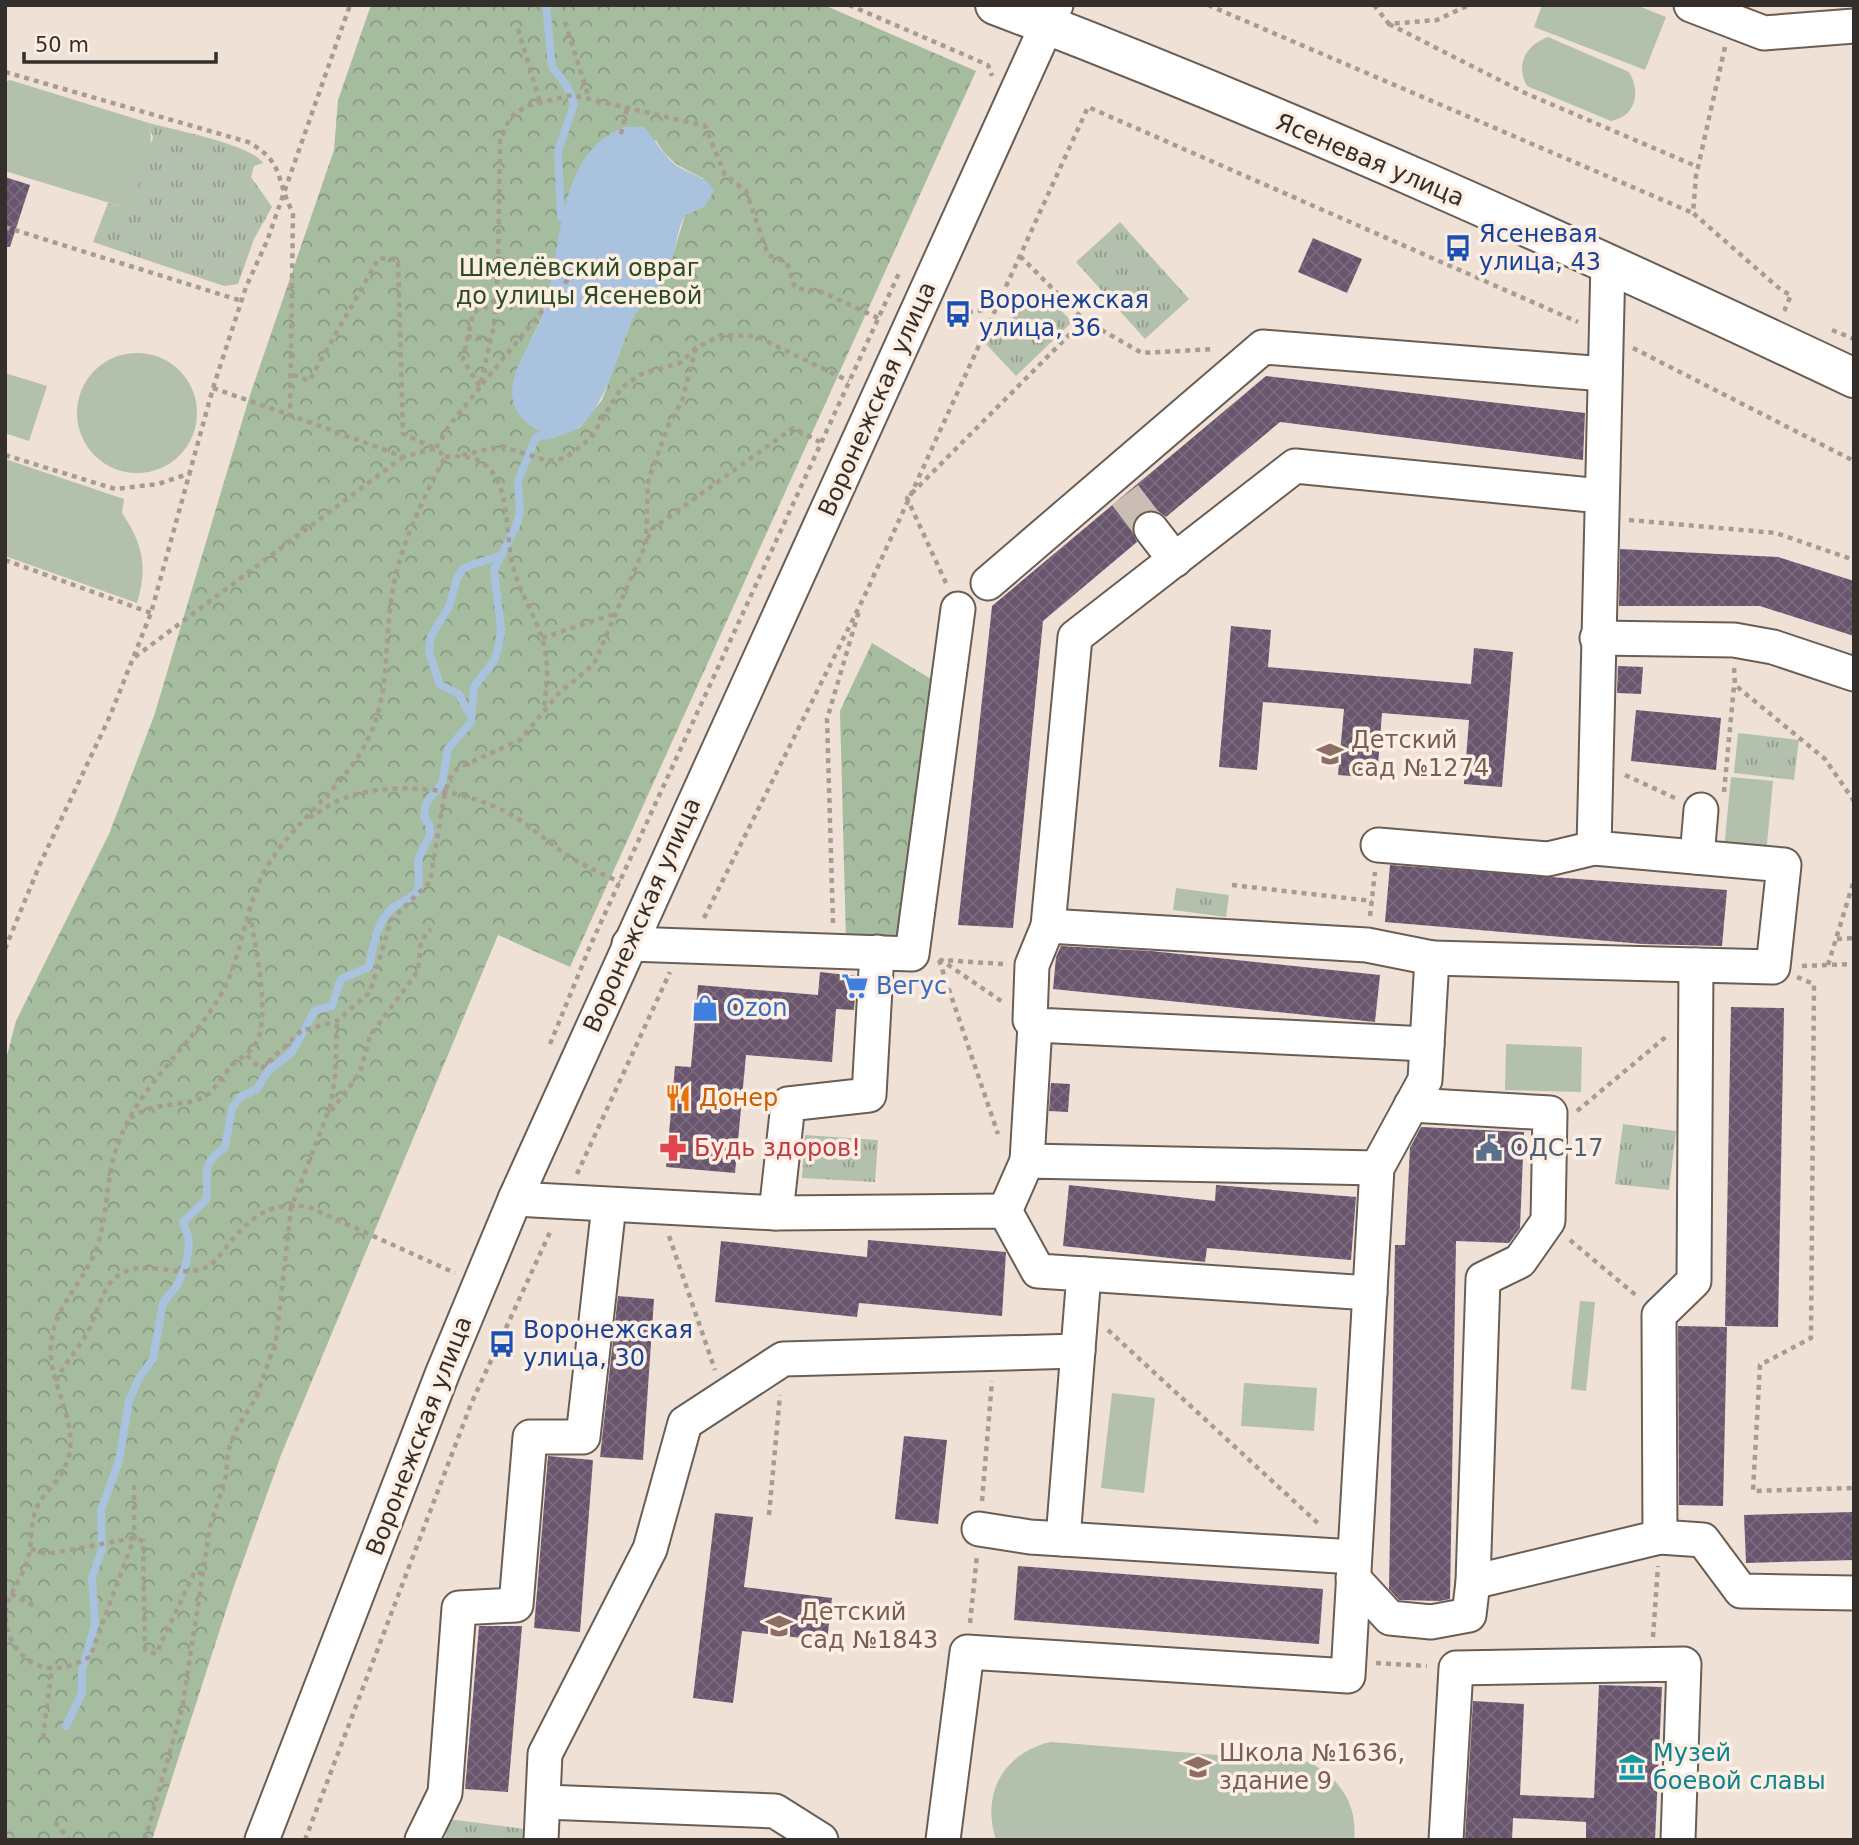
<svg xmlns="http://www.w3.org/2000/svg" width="1859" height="1845" viewBox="0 0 1859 1845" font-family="'DejaVu Sans',sans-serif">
	<defs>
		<pattern id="grass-tufts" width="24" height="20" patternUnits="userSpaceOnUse" patternTransform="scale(1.75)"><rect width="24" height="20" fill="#b2c0ad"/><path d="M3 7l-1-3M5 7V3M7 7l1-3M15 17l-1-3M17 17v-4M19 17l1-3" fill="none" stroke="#929c8d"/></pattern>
		<pattern id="forest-crowns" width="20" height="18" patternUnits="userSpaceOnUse" patternTransform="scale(1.75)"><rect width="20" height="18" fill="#a6bc9f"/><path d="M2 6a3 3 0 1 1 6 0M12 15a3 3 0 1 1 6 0" fill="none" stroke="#889982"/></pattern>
		<pattern id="building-cross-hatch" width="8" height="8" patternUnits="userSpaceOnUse" patternTransform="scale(1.75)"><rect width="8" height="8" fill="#69556e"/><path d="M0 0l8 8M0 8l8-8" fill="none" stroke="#7b6b7e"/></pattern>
	</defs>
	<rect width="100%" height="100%" fill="#efe1d5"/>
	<g fill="url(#grass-tufts)">
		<path d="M149,123C173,130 251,144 263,163L254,166L251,177L272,207L254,239L238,284L224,286L93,242L108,203L123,207L153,138Z"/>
		<polygon points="1120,222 1189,299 1145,339 1076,262"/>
		<polygon points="1042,290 1072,322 1016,376 985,343"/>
		<polygon points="1738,733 1799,740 1794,780 1734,773"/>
		<polygon points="1176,888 1229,895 1226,917 1173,910"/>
		<polygon points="1623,1124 1676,1131 1669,1190 1615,1184"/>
		<polygon points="805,1135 878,1140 875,1182 802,1178"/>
		<polygon points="448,1819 525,1829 524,1840 445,1840"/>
	</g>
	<g fill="url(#forest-crowns)" fill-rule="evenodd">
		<path d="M371,5H824L976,71L570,967L498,935L281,1455L233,1589L152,1840H5V1063L16,1021L109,834L154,716L250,395L334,150L338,100ZM656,140C667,161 681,168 703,178L705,206L685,215L671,261L632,319L602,400L580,427L564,434L519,366L542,317L552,279Z"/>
		<polygon points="872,643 931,679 901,943 846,940 840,711"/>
	</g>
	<g fill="#b2c0ad">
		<polygon points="1542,5 1636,5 1666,17 1645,70 1534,27"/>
		<path d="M1548,37L1629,72C1641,92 1636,116 1611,121L1527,86C1515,64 1526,45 1548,37Z"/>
		<path d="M10,80L149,123C156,148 142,190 123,207L5,171V82Z"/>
		<circle cx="137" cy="413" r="60"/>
		<polygon points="5,373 47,386 29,441 5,433"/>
		<path d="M5,459L124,499L122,513C143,544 148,567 137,603L5,556Z"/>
		<polygon points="1731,777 1773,781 1766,854 1724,849"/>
		<polygon points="1506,1044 1582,1047 1581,1092 1505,1090"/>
		<polygon points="1580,1301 1595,1302 1586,1391 1571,1389"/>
		<polygon points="1244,1383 1317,1388 1314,1431 1241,1426"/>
		<polygon points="1112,1393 1155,1398 1144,1493 1101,1488"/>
		<path d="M1051,1742L1308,1762C1339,1777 1358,1804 1354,1840H996C981,1794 1003,1753 1051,1742Z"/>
	</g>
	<path fill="#a9c2de" d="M625,127H644C656,140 663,156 677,166C691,175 705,175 714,191L705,206L685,215C675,234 676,257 666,276C657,293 639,304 631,322C616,358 592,468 531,426C523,420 515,412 513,401C507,373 533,342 542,317C564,257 552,153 625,127Z"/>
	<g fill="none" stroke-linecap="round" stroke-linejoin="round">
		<g stroke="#a9c2de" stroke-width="8">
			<polyline points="546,5 552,67 567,86 574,104 558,151 561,217"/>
			<polyline points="468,712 459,694 440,685 429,652 431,636 449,607 457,578 463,569 474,564 500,556"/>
			<path d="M66,1726L82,1693V1670L95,1624L92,1577L102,1549L101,1510L119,1461L129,1401L139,1378L153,1359L163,1303L178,1284L187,1261L189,1240L183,1222L206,1200C211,1171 197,1168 225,1147L232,1108L240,1097L257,1089L268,1071L292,1052L315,1010L332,1006L341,979L369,967C373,947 376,921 394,907C402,901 411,899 417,892C421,881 418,875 418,864C418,846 441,836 424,817L426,803L442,784L448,749L471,722L474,687L495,659L499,644L501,629L494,570L516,526L520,513L518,481L536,437L554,434"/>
		</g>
	</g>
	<g fill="url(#building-cross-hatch)">
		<polygon points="5,177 30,185 10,247 5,247"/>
		<polygon points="1313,238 1362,259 1347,293 1298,272"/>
		<polygon points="1266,376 1585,413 1583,460 1280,422 1166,517 1158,511 1140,513 1134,521 1132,531 1137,542 1043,621 1013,928 958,925 992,606"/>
		<polygon points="1620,549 1778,557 1854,581 1854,636 1760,606 1619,606"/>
		<polygon points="1231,626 1271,630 1268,667 1471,684 1474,648 1513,652 1502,787 1464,784 1469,720 1382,713 1377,778 1338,775 1344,709 1263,702 1257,770 1219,767"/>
		<polygon points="1618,666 1643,667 1641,694 1617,693"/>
		<polygon points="1636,710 1721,718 1716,770 1631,761"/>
		<polygon points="1390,865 1727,890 1722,946 1643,944 1385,922"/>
		<polygon points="1061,946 1151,951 1380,975 1375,1022 1053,989 1056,957"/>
		<polygon points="820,972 856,976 854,1010 836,1009 832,1062 746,1055 735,1173 666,1167 675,1066 691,1067 698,985 818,995"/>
		<polygon points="1731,1007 1784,1008 1778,1327 1725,1326"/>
		<polygon points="1051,1083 1070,1084 1068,1112 1049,1111"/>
		<polygon points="1421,1127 1524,1132 1520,1228 1509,1243 1456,1241 1450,1599 1440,1601 1399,1600 1389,1589 1395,1245 1405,1245 1410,1148"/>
		<polygon points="1069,1185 1215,1201 1216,1185 1356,1197 1351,1260 1207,1248 1205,1262 1063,1246"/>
		<polygon points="868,1240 1006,1252 1002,1316 859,1303 857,1317 715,1302 721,1241 867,1257"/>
		<polygon points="618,1296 654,1299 643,1460 600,1457"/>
		<polygon points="1678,1326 1727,1327 1723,1506 1679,1505"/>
		<polygon points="904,1436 947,1440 938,1524 895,1519"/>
		<polygon points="548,1456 593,1460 580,1632 534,1628"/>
		<polygon points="1854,1512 1854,1560 1746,1563 1744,1515"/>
		<polygon points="715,1513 753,1517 744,1587 832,1598 827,1641 742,1631 733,1703 693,1698"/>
		<polygon points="1018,1566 1323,1589 1319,1644 1014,1620"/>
		<polygon points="479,1626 522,1626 508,1792 465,1789"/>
		<polygon points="1599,1685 1662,1687 1655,1840 1586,1840 1586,1822 1513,1818 1512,1840 1465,1840 1473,1701 1524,1704 1520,1795 1594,1798"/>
	</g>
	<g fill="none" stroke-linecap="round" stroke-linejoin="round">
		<polyline stroke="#cabdb3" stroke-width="33" stroke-dasharray="33 17" stroke-linecap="butt" points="1125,495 1151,529"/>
		<defs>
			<g id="minor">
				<polyline points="1691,5 1764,33 1854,26"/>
				<polyline points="1151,529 1175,560"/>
				<polyline points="988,583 1263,347 1605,374"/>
				<polyline points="1597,638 1734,640 1773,647 1854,674"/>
				<polyline points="1378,845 1548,859 1594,848"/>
				<polyline points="1697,857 1701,810"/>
				<polyline points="1048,926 1075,637 1295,466 1601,496"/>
				<polyline points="629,944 912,954 958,609"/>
				<polyline points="1696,965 1694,1281 1659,1315 1660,1537 1703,1540 1741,1591 1854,1593"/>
				<polyline points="1427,1044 1035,1025 1030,1020 1032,965 1048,926 1367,945 1432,958"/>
				<polyline points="1027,1161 1035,1025"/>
				<polyline points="515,1199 776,1213 788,1104 869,1095 877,952"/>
				<polyline points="1005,1211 1027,1161 1377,1168"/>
				<polyline points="776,1213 1005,1211 1038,1271 1084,1274 1063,1539"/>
				<polyline points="1084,1274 1370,1293"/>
				<polyline points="979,1529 1030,1537 1354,1557"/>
				<polyline points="1353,1578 1390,1618 1431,1622 1469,1615 1473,1582 1483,1279 1520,1261 1548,1221 1550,1113 1411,1105"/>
				<polyline points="1473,1582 1660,1537"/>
				<polyline points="544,1802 775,1811 821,1840"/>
				<polyline points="262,1840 443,1372 515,1199 1056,5"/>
				<polyline points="422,1840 445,1793 459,1608 516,1605 530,1437 583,1437 609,1205"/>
				<polyline points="541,1840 545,1754 650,1549 685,1423 783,1359 1078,1351"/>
				<polyline points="943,1840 967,1652 1348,1676 1377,1168 1425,1080 1432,958 1773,967 1784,865 1594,848 1608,262"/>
				<polyline points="1446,1840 1456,1668 1684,1664 1678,1840"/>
			</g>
			<path id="major" d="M995,5C1287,116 1572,245 1854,378"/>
		</defs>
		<use href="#minor" stroke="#6a5e54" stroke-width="37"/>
		<use href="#major" stroke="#6a5e54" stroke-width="42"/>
		<g stroke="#a79c93" stroke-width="4.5" stroke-dasharray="5 5" stroke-linecap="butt">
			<polyline points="849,5 988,65 992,76"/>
			<polyline points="1208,5 1693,213"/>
			<polyline points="1374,5 1389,24 1437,20 1469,5"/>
			<polyline points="565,22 589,98"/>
			<polyline points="1389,24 1525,93 1698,167"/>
			<polyline points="518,29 540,102"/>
			<polyline points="1725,47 1696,176 1693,213 1781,290 1791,295 1785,309 1789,311"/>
			<path d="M5,72L248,142C285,162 275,179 293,213L290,415L404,457L436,448"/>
			<polyline points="621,134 627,108"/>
			<polyline points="5,227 242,301"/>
			<polyline points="496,300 473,313 463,359 480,387 583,261"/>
			<polyline points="958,314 995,308"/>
			<polyline points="1084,320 1142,353 1215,349"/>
			<polyline points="1832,330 1854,339"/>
			<polyline points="467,336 490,340"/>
			<polyline points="1633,348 1854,461"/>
			<polyline points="293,375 309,381 379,258 398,260 403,434 435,448"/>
			<polyline points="213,388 290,415"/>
			<polyline points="5,455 115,489 158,484 191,473"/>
			<polyline points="462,455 501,446 548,461 565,458 591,438 621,388 641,374 680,363 696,348 721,335 755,336 849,381"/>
			<path d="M445,457C517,448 502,524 513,567C521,598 542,624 546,657C549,674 545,693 544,710"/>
			<polyline points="1629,520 1776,533 1854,560"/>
			<polyline points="648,539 652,529 793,428 820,442"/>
			<polyline points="5,560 151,613"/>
			<polyline points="946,583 907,498 1084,320 1020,256"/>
			<polyline points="542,638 617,613"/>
			<polyline points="135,657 403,457"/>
			<polyline points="1734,668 1735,685 1825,759 1854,801"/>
			<polyline points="1625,775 1677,799"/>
			<polyline points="1724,792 1734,686"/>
			<path d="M309,818C321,811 334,801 347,797C399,780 463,789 510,814C530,825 547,842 567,855C584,866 602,874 620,882"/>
			<polyline points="1232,885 1372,901"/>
			<polyline points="1370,916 1375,872"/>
			<polyline points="704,918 864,597 1088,107 1578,322"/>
			<polyline points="833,923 827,719 859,611"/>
			<polyline points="1837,939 1854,938"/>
			<polyline points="5,949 40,864 110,716 151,613 213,388 246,287 267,241 350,5"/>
			<polyline points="939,960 998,1134"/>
			<polyline points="1003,964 941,960 1004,1003"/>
			<polyline points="1828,965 1854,880"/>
			<polyline points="1802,966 1854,964"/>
			<polyline points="1797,977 1814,984 1811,1338 1760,1365 1753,1491 1854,1488"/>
			<polyline points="550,1044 591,944 900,271"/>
			<polyline points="247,1055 261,1069 301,1031 337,1021 370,992 391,920 430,882 445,792 449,780 458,768 520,740 559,693 594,664 646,543 648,481 668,426 682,401 696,348"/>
			<polyline points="331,1111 360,1073 370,1036 418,971 421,941 431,929"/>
			<polyline points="1577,1111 1667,1036"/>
			<path d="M130,1118C159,1101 169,1108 197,1100C213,1095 218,1082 227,1071C235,1060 247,1056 255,1045C272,1017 255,951 251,918"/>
			<polyline points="577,1174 670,972"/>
			<polyline points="669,1236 715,1370"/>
			<polyline points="1570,1240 1638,1297"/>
			<polyline points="1108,1330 1321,1526"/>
			<path d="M56,1381C65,1362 79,1349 88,1331C98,1313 101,1287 119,1275C145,1257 182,1281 209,1266C216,1262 222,1252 227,1246C249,1218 271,1200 309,1207L455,1273"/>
			<path d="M134,1485V1538L90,1657C80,1662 68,1667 57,1668C25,1671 0,1636 7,1607C11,1590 22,1577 27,1562C33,1544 29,1524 37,1507C44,1492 59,1482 65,1467C84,1426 47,1386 51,1344C54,1307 83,1283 96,1250C109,1214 105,1176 119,1141C141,1081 198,1041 226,985C244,947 246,901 268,865C296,819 344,788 368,739C390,694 384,649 391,601C398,549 421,503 445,457L436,448L449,426L480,387L494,325L498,270L500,139L510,118L526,106L572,95L705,126L725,175L746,191L768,255L787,263L795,288L822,292L878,318"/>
			<polyline points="982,1501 992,1381"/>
			<polyline points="769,1515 780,1395"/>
			<polyline points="31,1549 47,1554 134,1538 143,1541 145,1650 156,1654 195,1571 202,1574"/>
			<polyline points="11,1594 38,1608"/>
			<polyline points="970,1623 977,1555"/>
			<polyline points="1653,1637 1658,1566"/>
			<polyline points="1376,1663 1427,1666"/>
			<polyline points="43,1738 52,1668"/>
			<polyline points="55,1822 69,1840"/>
			<polyline points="145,1840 182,1709 210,1527 226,1476 228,1451 237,1428 256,1398 276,1341 291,1208 330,1107 335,1079 337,1021"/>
			<polyline points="305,1840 471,1404 551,1230"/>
		</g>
		<use href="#minor" stroke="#fff" stroke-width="33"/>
		<use href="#major" stroke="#fff" stroke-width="38"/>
	</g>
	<defs>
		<symbol id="bus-bare" viewBox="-9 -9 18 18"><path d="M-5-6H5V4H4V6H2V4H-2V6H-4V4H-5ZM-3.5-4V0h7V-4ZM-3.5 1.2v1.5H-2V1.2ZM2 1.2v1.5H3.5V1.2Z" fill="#1a4fb4" stroke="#fceee2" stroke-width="2.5" paint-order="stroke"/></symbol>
		<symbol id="school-bare" viewBox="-9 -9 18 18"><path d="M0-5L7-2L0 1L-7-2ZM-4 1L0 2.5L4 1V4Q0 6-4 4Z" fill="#8d6e63" stroke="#fceee2" stroke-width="2.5" paint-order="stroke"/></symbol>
		<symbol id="supermarket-bare" viewBox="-9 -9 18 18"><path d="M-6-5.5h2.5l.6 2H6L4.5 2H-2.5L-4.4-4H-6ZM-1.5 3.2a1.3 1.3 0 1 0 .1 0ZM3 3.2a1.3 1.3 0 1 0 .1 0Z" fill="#3f7fe0" stroke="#fceee2" stroke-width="2.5" paint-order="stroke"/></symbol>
		<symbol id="shop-bare" viewBox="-9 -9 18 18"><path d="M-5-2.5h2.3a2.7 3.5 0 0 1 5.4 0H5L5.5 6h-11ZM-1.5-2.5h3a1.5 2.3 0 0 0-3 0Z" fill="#3f7fe0" stroke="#fceee2" stroke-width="2.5" paint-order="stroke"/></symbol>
		<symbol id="restaurant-bare" viewBox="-9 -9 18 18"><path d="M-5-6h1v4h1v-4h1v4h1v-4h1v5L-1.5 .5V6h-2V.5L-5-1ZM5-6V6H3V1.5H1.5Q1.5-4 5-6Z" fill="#e8710a" stroke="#fceee2" stroke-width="2.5" paint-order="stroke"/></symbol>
		<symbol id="pharmacy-bare" viewBox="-9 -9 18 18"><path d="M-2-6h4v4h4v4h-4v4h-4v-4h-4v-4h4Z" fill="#e0444e" stroke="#fceee2" stroke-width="2.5" paint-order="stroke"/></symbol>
		<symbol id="civic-bare" viewBox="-9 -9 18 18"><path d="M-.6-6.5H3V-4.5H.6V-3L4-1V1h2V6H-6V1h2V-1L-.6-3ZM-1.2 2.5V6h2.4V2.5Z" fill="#5c6f8a" stroke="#fceee2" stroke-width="2.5" paint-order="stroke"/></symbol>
		<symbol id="museum-bare" viewBox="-9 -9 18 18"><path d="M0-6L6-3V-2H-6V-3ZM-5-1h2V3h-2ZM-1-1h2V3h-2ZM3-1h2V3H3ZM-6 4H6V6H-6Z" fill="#0f9aa8" stroke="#fceee2" stroke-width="2.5" paint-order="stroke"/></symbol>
	</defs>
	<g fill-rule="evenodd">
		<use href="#bus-bare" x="1439" y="229" width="38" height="38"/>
		<use href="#bus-bare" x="939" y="295" width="38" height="38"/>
		<use href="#school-bare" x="1311" y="735" width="38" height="38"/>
		<use href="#supermarket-bare" x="836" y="967" width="38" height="38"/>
		<use href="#shop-bare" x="686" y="989" width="38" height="38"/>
		<use href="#restaurant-bare" x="659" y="1079" width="38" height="38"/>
		<use href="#pharmacy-bare" x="654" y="1129" width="38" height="38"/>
		<use href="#civic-bare" x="1470" y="1129" width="38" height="38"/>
		<use href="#bus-bare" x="483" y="1325" width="38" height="38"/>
		<use href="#school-bare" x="760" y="1607" width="38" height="38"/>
		<use href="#school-bare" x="1179" y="1748" width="38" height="38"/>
		<use href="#museum-bare" x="1613" y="1748" width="38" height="38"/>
	</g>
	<g text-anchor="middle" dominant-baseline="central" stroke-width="7" stroke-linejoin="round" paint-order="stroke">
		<g font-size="24" fill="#342f2a" stroke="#fceee2">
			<text transform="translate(1370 160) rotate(23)">Ясеневая улица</text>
			<text transform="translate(877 399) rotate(-66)">Воронежская улица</text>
			<text transform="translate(642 915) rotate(-66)">Воронежская улица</text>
			<text transform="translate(419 1436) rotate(-69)">Воронежская улица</text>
		</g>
		<g font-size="24" fill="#164399" stroke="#fceee2" text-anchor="start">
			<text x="1479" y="234">Ясеневая<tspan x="1479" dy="28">улица, 43</tspan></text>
			<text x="979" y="300">Воронежская<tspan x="979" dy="28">улица, 36</tspan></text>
			<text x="523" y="1330">Воронежская<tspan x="523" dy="28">улица, 30</tspan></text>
		</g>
		<g font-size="24" fill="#2b4b21" stroke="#fceee2">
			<text x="579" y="268">Шмелёвский овраг<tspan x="579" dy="28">до улицы Ясеневой</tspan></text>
		</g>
		<g font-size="24" fill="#785e54" stroke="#fceee2" text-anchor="start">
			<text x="1351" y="740">Детский<tspan x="1351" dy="28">сад №1274</tspan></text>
			<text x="800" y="1612">Детский<tspan x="800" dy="28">сад №1843</tspan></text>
			<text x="1219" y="1753">Школа №1636,<tspan x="1219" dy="28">здание 9</tspan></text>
		</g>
		<g font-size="24" fill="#366cbe" stroke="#fceee2" text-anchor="start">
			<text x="876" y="986">Вегус</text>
			<text x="726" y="1008">Ozon</text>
		</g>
		<g font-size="24" fill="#c56008" stroke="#fceee2" text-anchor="start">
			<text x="699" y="1098">Донер</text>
		</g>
		<g font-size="24" fill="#be3a42" stroke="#fceee2" text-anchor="start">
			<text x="694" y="1148">Будь здоров!</text>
		</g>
		<g font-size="24" fill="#4e5e75" stroke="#fceee2" text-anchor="start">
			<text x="1510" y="1148">ОДС-17</text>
		</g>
		<g font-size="24" fill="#0d838f" stroke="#fceee2" text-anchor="start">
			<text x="1653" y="1753">Музей<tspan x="1653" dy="28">боевой славы</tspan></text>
		</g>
	</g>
	<rect width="1859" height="1845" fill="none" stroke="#342f2a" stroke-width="14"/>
	<path d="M24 52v10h192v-10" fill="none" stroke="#342f2a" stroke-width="3.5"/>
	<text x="35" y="52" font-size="21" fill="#342f2a" stroke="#fceee2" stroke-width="5" paint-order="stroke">50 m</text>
</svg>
